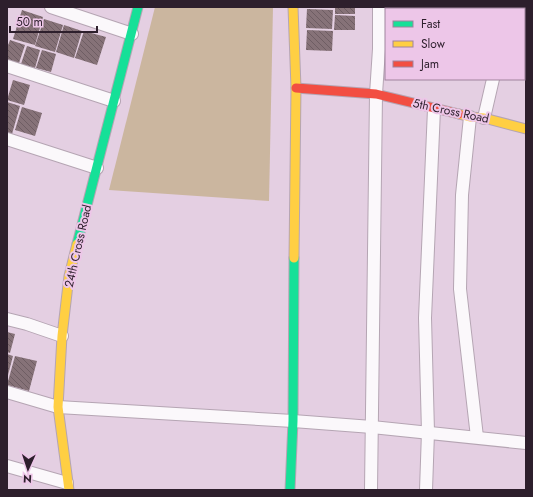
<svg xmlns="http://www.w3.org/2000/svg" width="533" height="497" viewBox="0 0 533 497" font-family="Jost,sans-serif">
	<defs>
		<pattern id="building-back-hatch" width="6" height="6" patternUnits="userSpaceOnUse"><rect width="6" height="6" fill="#867278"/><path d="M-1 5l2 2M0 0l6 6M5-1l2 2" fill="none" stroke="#6e5d63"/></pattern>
	</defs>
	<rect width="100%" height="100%" fill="#e4cfe2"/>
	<polygon fill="#cbb69f" points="155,7 273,7 269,201 109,190"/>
	<g fill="url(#building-back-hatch)">
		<rect x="335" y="7" width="20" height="7"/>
		<polygon points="403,7 435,7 434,9 409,9"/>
		<polygon points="307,9 333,10 332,29 306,28"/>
		<polygon points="22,10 43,17 35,45 13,39"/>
		<polygon points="335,15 355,16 355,30 334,30"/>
		<polygon points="44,19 63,25 55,52 35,46"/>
		<polygon points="64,25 82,31 74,58 56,52"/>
		<polygon points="307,30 333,31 332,51 306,50"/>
		<polygon points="84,31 106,37 97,65 75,58"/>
		<polygon points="10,40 25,45 19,63 7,60 7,48"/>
		<polygon points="27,46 40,50 35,68 21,64"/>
		<polygon points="42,50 56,54 51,72 36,68"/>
		<polygon points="13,80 30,85 24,105 7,100"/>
		<polygon points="7,102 20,106 12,134 7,132"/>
		<polygon points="22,107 42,113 35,136 15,130"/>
		<polygon points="7,332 15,334 10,353 7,352"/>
		<polygon points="7,354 13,356 8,375 7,375"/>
		<polygon points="15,356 37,361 29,391 7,385"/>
	</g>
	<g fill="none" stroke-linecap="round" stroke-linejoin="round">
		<defs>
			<g id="street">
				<polyline points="51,7 132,34"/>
				<polyline points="388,9 389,7"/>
				<polyline points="508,9 508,7"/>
				<polyline points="524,26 526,27"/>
				<polyline points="7,66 114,101"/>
				<polyline points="470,117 462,195 460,289 477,437"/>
				<polyline points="484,118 493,79"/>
				<polyline points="7,139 97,168"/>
				<polyline points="7,319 27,324 62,336"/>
				<polyline points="7,392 58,407 293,421 372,427 526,443"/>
				<polyline points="7,466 67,483"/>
				<polyline points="371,490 376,94 379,49 379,7"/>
				<polyline points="426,490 428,432 425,318 434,109"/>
			</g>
			<g id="fast">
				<polyline points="77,244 138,7"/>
				<polyline points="290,490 293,421 294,258"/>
			</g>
			<g id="slow">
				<polyline points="293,7 296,88 294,258"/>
				<polyline points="459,114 470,117 484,118 526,129"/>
				<polyline points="69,490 58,407 62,336 69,276 77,244"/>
			</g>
			<polyline id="jam" points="296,88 376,94 459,114"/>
		</defs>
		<use href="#street" stroke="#b5a5b3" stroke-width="14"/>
		<use href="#fast" stroke="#b5a5b3" stroke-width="11"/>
		<use href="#slow" stroke="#b5a5b3" stroke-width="11"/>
		<use href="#jam" stroke="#b5a5b3" stroke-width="11"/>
		<use href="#street" stroke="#fbf8fb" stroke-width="12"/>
		<use href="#fast" stroke="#16e098" stroke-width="9"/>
		<use href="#slow" stroke="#ffcf43" stroke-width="9"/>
		<use href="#jam" stroke="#f24e42" stroke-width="9"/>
	</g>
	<g text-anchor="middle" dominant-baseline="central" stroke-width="4" stroke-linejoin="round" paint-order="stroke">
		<g font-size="12" fill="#2d1f2c" stroke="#edc6e8">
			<text transform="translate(451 111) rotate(12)">5th Cross Road</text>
			<text transform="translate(78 246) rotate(-77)">24th Cross Road</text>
		</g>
	</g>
	<rect width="533" height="497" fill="none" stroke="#2d1f2c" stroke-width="16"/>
	<rect x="385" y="8" width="140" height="72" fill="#edc6e8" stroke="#a0839d"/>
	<rect x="393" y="21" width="20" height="6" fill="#16e098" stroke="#a0839d"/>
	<text x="421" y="28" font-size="12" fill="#2d1f2c">Fast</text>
	<rect x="393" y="41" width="20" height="6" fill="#ffcf43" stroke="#a0839d"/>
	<text x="421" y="48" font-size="12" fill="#2d1f2c">Slow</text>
	<rect x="393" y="61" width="20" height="6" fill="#f24e42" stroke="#a0839d"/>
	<text x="421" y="68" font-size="12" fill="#2d1f2c">Jam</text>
	<g transform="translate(28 469) rotate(183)" stroke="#edc6e8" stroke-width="3" paint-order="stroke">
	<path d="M0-3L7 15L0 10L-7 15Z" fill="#2d1f2c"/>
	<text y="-6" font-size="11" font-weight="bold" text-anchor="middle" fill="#2d1f2c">N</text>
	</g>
	<path d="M10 26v6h87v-6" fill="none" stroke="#2d1f2c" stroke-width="2"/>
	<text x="16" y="26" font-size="12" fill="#2d1f2c" stroke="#edc6e8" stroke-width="3" paint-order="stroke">50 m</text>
</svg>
